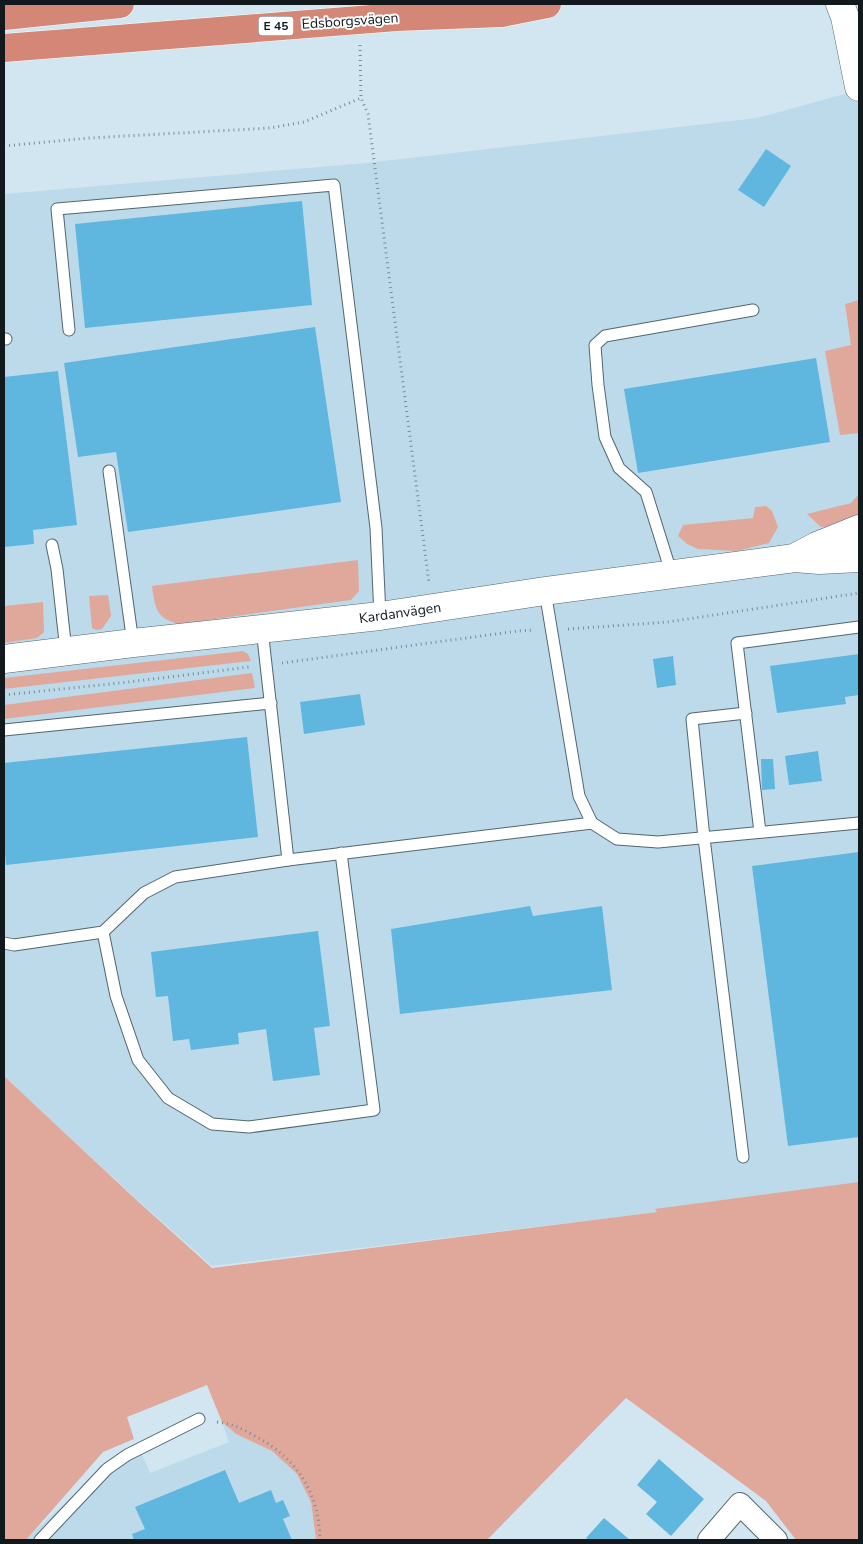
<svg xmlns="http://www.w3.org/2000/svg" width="863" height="1544" viewBox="0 0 863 1544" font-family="'Nunito Sans',sans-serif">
	<rect width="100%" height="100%" fill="#d1e6f1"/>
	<g fill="#bddaea">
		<polygon points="859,90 859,1185 658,1212 212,1266 132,1195 4,1076 4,194 366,163 757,118"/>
		<polygon points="222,1422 236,1434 272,1451 297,1474 311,1502 316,1540 25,1540 117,1455 138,1445 150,1473 229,1442"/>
	</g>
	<g fill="#e0a89b">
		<polygon points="859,300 859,433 840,435 825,351 851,345 845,304"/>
		<polygon points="859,494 859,518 840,526 821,527 807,514 851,503"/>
		<polygon points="766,506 772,511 778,527 769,543 737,551 698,549 687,544 678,536 683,525 753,518 755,507"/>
		<path d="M358,560L359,591L351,600L180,624C156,619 155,608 152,586Z"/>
		<polygon points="108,595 111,616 102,629 96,630 92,628 89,596"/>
		<polygon points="43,602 44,632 37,638 4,643 4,606"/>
		<polygon points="243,651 248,654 251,661 4,689 4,678"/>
		<polygon points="252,673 255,688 4,719 4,705"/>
		<polygon points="4,1076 131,1195 212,1268 657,1212 655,1209 859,1182 859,1540 796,1540 766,1501 626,1398 487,1540 316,1540 311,1502 297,1474 272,1451 236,1434 222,1422 207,1385 127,1417 134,1439 103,1452 26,1540 4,1540"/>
	</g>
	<g fill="#5fb7df">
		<polygon points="766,149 791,166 764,207 738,190"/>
		<polygon points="302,201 312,305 85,328 75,224"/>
		<polygon points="315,327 341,502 128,532 116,452 78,457 64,363"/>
		<polygon points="816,358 830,442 638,473 624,389"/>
		<polygon points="58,371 77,525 33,530 34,544 4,547 4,377"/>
		<polygon points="859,654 859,695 845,697 846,704 777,713 770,666"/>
		<polygon points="673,656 676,685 657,688 653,659"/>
		<polygon points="360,694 365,725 304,734 300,702"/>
		<polygon points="247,737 258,837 6,865 4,841 4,763"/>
		<polygon points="818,751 822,781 789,785 785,756"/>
		<polygon points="761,759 773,759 775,789 762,790"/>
		<polygon points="859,852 859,1137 788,1146 752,866"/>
		<polygon points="530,906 533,916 602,906 612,990 400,1014 391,929"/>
		<polygon points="318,931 330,1026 314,1028 320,1075 273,1081 266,1029 238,1033 239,1044 191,1050 189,1039 173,1041 168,996 156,997 151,952"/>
		<polygon points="659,1459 704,1499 671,1536 646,1514 657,1502 637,1485"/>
		<polygon points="225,1470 239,1503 271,1490 276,1503 283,1500 290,1516 283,1519 292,1540 134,1540 132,1534 145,1529 135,1507"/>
		<polygon points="604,1518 630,1540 589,1540 586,1538"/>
	</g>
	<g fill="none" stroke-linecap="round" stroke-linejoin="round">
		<defs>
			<g id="service">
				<polyline points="69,330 57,209 334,185 376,528 380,616"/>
				<polyline points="4,339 6,339"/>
				<polyline points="109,471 133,643"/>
				<polyline points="52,545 57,569 66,651"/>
				<polyline points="672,575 646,492 619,468 605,437 598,385 595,345 605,336 753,310"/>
				<polyline points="4,730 271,703"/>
				<polyline points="592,823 617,839 658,842 859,823"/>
				<polyline points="760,832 737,643 859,627"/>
				<polyline points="288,860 592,823 579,796 545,591"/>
				<polyline points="103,932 116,996 138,1060 168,1098 212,1124 249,1127 374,1110 341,853"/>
				<polyline points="4,943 14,945 103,932 144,893 175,877 288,860 262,629"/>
				<polyline points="743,1157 704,838 692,719 746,713"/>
				<polyline points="40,1540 107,1469 127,1455 199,1419"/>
			</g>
			<polyline id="minor" points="709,1540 740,1504 776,1540"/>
			<g id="tertiary">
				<polyline points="840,4 845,17 859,87"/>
				<polyline points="798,556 817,546 859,529"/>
				<polyline points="4,659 133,643 380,616 545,591 795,558 819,560 859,558"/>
			</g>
			<g id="trunk">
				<polyline points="4,16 120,4"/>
				<polyline points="4,48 397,17 502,13 547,4"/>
			</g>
		</defs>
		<use href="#service" stroke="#53656f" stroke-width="13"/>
		<use href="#minor" stroke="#53656f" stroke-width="24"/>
		<use href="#tertiary" stroke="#53656f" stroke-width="29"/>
		<use href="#trunk" stroke="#fff" stroke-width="29"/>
		<g stroke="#7c8c94" stroke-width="3" stroke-dasharray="1 4" stroke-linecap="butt">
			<polyline points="360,45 361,98 368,114 429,583"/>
			<polyline points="4,146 89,138 270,128 304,122 361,98"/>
			<polyline points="568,629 668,622 859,593"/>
			<polyline points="282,663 518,631 534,630"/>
			<polyline points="4,695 129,682 249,667"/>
			<path d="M217,1422C232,1424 239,1427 253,1435C296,1457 319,1491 320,1540"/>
		</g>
		<use href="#service" stroke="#fff" stroke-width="11"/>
		<use href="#minor" stroke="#fff" stroke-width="22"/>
		<use href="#tertiary" stroke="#fff" stroke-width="28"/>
		<use href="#trunk" stroke="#d48776" stroke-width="28"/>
	</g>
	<g text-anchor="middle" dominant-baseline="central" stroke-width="4" stroke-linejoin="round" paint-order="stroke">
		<rect fill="#fff" stroke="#585e61" stroke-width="1" x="258.5" y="16.5" width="35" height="19" rx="4"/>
		<g font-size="12" font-weight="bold" fill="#11191d">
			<text x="276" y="26">E 45</text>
		</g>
		<g font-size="14" fill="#11191d" stroke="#fff">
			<text transform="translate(350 21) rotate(-4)">Edsborgsvägen</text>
			<text transform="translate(400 613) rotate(-8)">Kardanvägen</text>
		</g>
	</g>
	<rect width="863" height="1544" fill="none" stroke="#11191d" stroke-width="10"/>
</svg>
